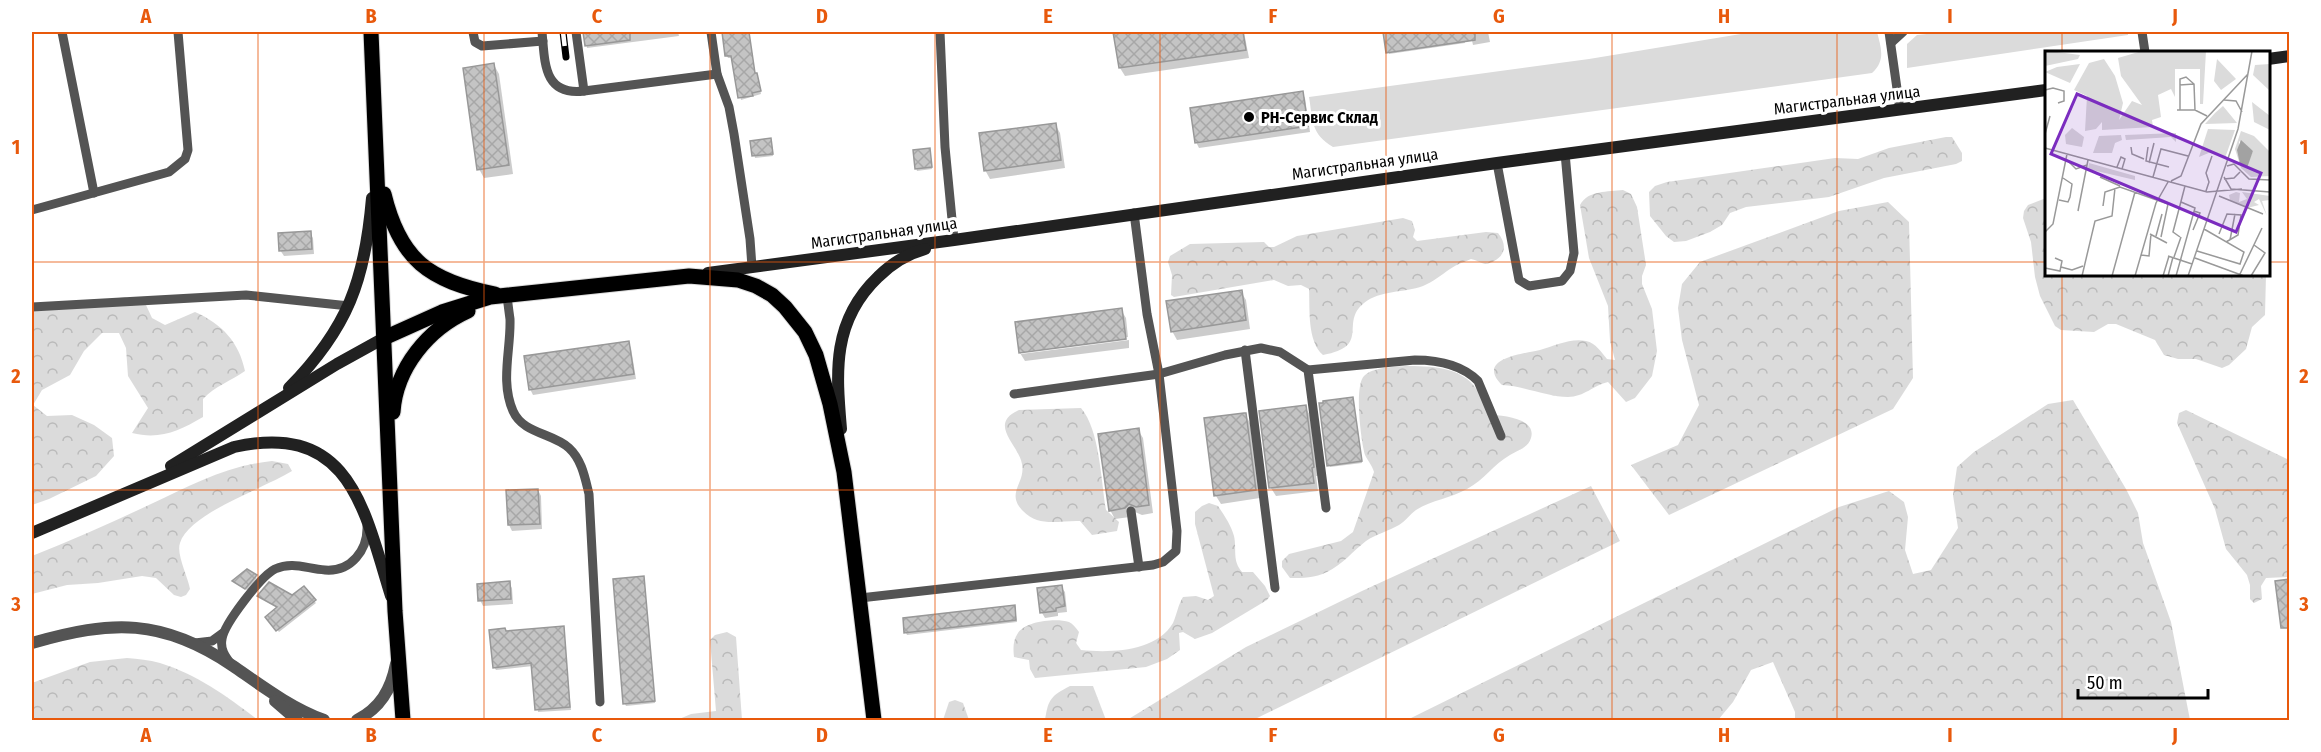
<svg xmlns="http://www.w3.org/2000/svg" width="2321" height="752" viewBox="0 0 2321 752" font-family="'Fira Sans Condensed',sans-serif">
	<defs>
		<pattern id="forest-crowns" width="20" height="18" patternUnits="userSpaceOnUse" patternTransform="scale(1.5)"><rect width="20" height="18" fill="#dbdbdb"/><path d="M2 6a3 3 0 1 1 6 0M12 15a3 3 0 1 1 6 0" fill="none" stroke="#bababa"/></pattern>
		<pattern id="building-cross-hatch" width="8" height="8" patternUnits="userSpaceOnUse" patternTransform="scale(1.5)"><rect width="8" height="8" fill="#c4c4c4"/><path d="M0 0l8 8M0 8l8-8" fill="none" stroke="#a7a7a7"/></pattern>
	</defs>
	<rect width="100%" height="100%" fill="#fff"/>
	<g fill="#dbdbdb">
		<path d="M1753,32H1877C1881,48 1886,60 1872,73L1333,147C1311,134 1313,121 1309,97L1589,59Z"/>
		<polygon points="1946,32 2128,32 2128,35 1907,68 1907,44 1917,35"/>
	</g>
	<g fill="url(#forest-crowns)">
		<polygon points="1946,137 1952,137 1962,153 1962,161 1956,164 1884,178 1829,197 1746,207 1730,213 1722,225 1710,232 1686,241 1674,242 1666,236 1650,216 1649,192 1655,186 1667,182 1835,158 1858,159 1889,148"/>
		<path d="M1623,190L1631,194L1637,207L1646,265L1642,276V284L1652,309L1657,351L1652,376L1635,398L1626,402L1608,382C1594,385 1584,397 1568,397C1548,397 1524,386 1502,385C1475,358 1524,354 1540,350C1555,346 1570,338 1586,341C1596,343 1601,352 1607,359L1615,360L1610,341L1608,306L1589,258L1580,205C1588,190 1608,192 1623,190Z"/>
		<polygon points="2046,198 2046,274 2266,275 2265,315 2252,327 2246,349 2229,365 2222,368 2196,359 2178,359 2164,355 2155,340 2116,324 2108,324 2094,332 2061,330 2055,326 2040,296 2035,277 2031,242 2023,218 2024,211 2028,205"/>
		<polygon points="1888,202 1909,222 1913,378 1893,409 1669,515 1631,465 1678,445 1699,405 1682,340 1678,308 1682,284 1700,262 1839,211"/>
		<path d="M1403,218L1412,221L1415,230L1413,237L1417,241L1486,232L1498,233C1506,243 1507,254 1494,261C1493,262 1487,264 1485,264C1481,263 1476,260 1471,259C1464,262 1457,264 1450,269C1441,275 1433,282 1423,286C1404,293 1380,290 1364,303C1339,323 1372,346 1323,355C1307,341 1310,309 1309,289L1301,285L1288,286L1274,280L1174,297L1171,295L1172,275L1168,262L1170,256L1190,244L1264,242L1269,247H1274L1297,236Z"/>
		<path d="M125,297L146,305L152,318L165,325L195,312C222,324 239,342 245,371C231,381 215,386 203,399V417C179,431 160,440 132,433L148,408L128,376L126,348L119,333H102L84,351L70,375L42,390L33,405L47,416L72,415L94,425L112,438L114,456L96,476L49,499L32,505V308H57Z"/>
		<path d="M1405,366C1429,366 1462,366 1477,390C1482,397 1485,407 1489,415C1501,415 1537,418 1531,438C1528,448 1518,450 1510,455C1494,464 1484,480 1467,489C1451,498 1432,500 1416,510C1410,514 1406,521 1399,525C1389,531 1376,534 1366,541C1353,551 1342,565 1327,572C1315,578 1303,578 1290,578L1282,567V561L1289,554L1341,541L1353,532L1374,472C1372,465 1368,461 1365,455C1361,442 1354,386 1364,376C1373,367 1393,367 1405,366Z"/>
		<polygon points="2073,400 2126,489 2138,513 2143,543 2171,622 2190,720 1795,720 1795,712 1773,662 1751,670 1733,702 1718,720 1407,720 1839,507 1889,491 1904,502 1908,517 1905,550 1913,574 1931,570 1958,528 1953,495 1957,467 1974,452 2048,404"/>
		<path d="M1081,408C1100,430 1101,482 1106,510L1119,522L1117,531L1092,535L1080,521C1061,520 1039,528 1023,511C1005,493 1026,483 1022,464C1019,445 987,424 1019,410Z"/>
		<polygon points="2186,410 2289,460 2289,577 2266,578 2261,586 2262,599 2254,603 2250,599 2250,585 2247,575 2226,549 2215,509 2177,423 2179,413"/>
		<path d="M272,461L288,464L292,471C265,488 189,513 180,543C176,554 188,577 190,589L186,595L181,597L174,595L156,578L142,576L98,583L67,585L32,594V556C72,540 111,523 151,504C192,485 226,466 272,461Z"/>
		<polygon points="1591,486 1620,541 1253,720 1127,720 1246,647 1362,591"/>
		<path d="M1209,503L1218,506C1224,515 1231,525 1234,536C1237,550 1232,560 1242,572H1253L1265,586L1270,596L1267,600L1212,633L1195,639L1183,632L1179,633L1180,650L1167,659L1146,667L1035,678L1030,669L1029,660L1014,657C1013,648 1013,640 1018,633C1026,621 1056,618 1069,622C1073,624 1076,628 1079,632L1076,643L1081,650C1110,653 1156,652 1173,623C1177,614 1178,605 1183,597L1196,596L1208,600L1214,596L1195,524V512L1202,506Z"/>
		<polygon points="727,632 736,637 742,720 677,720 691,714 716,711 710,640 715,635"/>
		<path d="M127,658C138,659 149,660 160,663C196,674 228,697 258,720H32V683L90,662Z"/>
		<path d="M1070,686H1093L1106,720H1045C1048,699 1051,696 1070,686Z"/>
		<polygon points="955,700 963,703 969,720 943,720 949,702"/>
	</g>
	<g fill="#0003">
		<polygon points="584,32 678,32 679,36 587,48"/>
		<polygon points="723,32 749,32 755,75 758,77 761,94 741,100 733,58 728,58 727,56"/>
		<polygon points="1129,32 1244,32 1249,58 1125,76 1120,68 1115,33"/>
		<polygon points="1385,32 1464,32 1465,43 1389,54"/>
		<polygon points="1470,32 1488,32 1490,42 1473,45"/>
		<polygon points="494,65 499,74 513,174 484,178 479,169"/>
		<polygon points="1302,93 1305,98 1310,132 1199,148 1196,142"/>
		<polygon points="1055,124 1060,133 1065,168 990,179 985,170"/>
		<polygon points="770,140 773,156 755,158 752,142"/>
		<polygon points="930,151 932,169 917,171 916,168"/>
		<polygon points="310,233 313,238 314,254 284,256 280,250"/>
		<polygon points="1241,292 1246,300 1250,329 1177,340 1172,331"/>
		<polygon points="1121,310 1126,318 1128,337 1021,351 1021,354 1129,340 1129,348 1025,361 1020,353 1016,324"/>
		<polygon points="628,342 631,348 636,379 533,395 530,389"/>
		<polygon points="1353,398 1362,463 1330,467 1329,465"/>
		<polygon points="1305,407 1310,415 1318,476 1316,476 1318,491 1276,496 1271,488 1261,412"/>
		<polygon points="1245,414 1250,423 1260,498 1221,504 1216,496"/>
		<polygon points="1138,430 1143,438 1153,513 1142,515 1135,512 1130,517 1115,519 1110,510"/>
		<polygon points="538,490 541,496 542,529 512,531 509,525 508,492"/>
		<polygon points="247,571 257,578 247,590 234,582"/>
		<polygon points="644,578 655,703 626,706 625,704"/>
		<polygon points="509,583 512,588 513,604 483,606 480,600"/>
		<polygon points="1061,587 1065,592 1067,612 1058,613 1058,616 1045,618 1042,613"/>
		<polygon points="259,596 292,597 314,601 316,603 279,632 268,619 278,608"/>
		<polygon points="1015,609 1017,622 907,635 906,633 904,620"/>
		<polygon points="563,628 571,710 538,712 533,666 496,670 494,667 506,632"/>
	</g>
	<g fill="url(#building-cross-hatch)" stroke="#989898" stroke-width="1.5">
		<polygon points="583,32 630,32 630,40 585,46"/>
		<polygon points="722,32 749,32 755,73 757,73 761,91 752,93 753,96 738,98 731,56 725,56"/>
		<polygon points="1113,32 1243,32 1246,50 1119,68"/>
		<polygon points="1383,32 1475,32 1475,40 1386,53"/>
		<polygon points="494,63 509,165 477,170 463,68"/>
		<polygon points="1303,91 1308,126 1195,143 1190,108"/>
		<polygon points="1056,123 1061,160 984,171 979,133"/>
		<polygon points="771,138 773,154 752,156 750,141"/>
		<polygon points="930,148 932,167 915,169 913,150"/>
		<polygon points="311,231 312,249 279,251 278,233"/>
		<polygon points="1242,290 1246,320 1171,332 1166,301"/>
		<polygon points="1122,308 1126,339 1019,353 1015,322"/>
		<polygon points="629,341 634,374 529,390 524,356"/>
		<polygon points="1353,397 1362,461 1327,466 1319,403 1323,403 1323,401"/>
		<polygon points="1306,405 1314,467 1312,468 1314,483 1269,488 1259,411"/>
		<polygon points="1244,413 1246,413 1256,490 1214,496 1204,418"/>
		<polygon points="1139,428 1149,505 1136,507 1129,504 1125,508 1109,511 1098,434"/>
		<polygon points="538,489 540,524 508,525 506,490"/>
		<polygon points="247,569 257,575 245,589 232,581"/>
		<polygon points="644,576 655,701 623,704 613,579"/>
		<polygon points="2289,579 2289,628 2281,628 2275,581"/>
		<polygon points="510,581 511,599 478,601 477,584"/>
		<polygon points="269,582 292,595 304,586 316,600 276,631 265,617 277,607 257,596"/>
		<polygon points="1062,585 1065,606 1056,608 1056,611 1040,613 1037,588"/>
		<polygon points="1015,605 1016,620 904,633 903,618"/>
		<polygon points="564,626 570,707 535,710 531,663 493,668 489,630 505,628 506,631"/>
	</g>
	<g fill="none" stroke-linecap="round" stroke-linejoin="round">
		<defs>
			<g id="primary">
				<polyline points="371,32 395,611 403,720"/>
				<path d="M384,194C400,260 429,281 495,294"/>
				<polyline points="384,338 442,312 490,297 689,276 738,280 756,286 772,295 785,307 805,332 816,355 830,404 844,472 874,720"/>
				<path d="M393,412C396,368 428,329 468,311"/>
			</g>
		</defs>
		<use href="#primary" stroke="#dbdbdb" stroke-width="17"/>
		<g stroke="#545454" stroke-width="9">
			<polyline points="62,32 94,193"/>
			<polyline points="473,32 475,42 482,46 543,41"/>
			<path d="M542,32C545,62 543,96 584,91L717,74"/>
			<polyline points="576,32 584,91"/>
			<polyline points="711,32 717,74 729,107 734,134 750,239 752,267"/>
			<polyline points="940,32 945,147 954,240"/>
			<polyline points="1889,32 1900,110"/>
			<polyline points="2142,32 2145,52"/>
			<polyline points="1891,43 1903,32"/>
			<polyline points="1497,163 1519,280 1529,286 1562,281 1570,271 1574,253 1565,153"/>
			<polyline points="32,210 169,172 185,159 188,150 178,32"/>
			<path d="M507,296C508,304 509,312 510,319C511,350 500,381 513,411C523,434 553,433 569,448C582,460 585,478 589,494L600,702"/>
			<polyline points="32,307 246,295 349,306"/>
			<polyline points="1245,350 1275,588"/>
			<path d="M1308,370L1415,360C1437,360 1461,364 1478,381L1501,436"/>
			<polyline points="1014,394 1159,374 1225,355 1261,348 1280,352 1308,370 1326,508"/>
			<polyline points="1131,511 1139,567"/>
			<polyline points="860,598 1153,565 1163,562 1176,551 1177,531 1159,374 1147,314 1134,213"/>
			<polyline points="195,643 212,641 223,633"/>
			<path d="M231,664C225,656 220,649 222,639C224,624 261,576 275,569C293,561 307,569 325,570C351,572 368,550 367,526"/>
		</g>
		<g stroke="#545454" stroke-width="12">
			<path d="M32,643C112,620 162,618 233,666C262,686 291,708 324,720"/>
			<polyline points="275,701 297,720"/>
			<path d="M357,720C380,708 391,690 396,664"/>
		</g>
		<g stroke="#212121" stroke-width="12">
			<polyline points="2268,59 2290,56"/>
			<polyline points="708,273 954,240 1497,163 2046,90"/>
			<path d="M289,388C348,328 365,280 372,198"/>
			<path d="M841,429C836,371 832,321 878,277C891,264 907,254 925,249"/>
			<polyline points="171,466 337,364 384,338"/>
			<path d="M32,533L234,447C350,421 364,509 391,596"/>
		</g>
		<use href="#primary" stroke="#000" stroke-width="15"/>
		<defs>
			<polyline id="rail" points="563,32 566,57"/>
		</defs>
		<use href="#rail" stroke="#000" stroke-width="7"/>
		<use href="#rail" stroke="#fff" stroke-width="4.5" stroke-dasharray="14" stroke-linecap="butt"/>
	</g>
	<path fill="none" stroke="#e8590c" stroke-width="1.5" stroke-opacity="0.55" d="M258,32V720M484,32V720M710,32V720M935,32V720M1160,32V720M1386,32V720M1612,32V720M1837,32V720M2062,32V52M32,262H2046M2268,262H2290M2062,274V720M32,490H2290"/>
	<circle fill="#000" stroke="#fff" stroke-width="2" cx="1249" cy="117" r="6"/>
	<g text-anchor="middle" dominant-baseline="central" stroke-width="6" stroke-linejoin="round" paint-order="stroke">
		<g font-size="16" fill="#000" stroke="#fff">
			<text transform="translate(1847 100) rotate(-7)">Магистральная улица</text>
			<text transform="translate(1365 164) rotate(-8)">Магистральная улица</text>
			<text transform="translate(884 233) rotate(-8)">Магистральная улица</text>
		</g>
		<g font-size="16" font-weight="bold" fill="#000" stroke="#fff" text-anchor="start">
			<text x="1261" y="117">РН-Сервис Cклад</text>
		</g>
	</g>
	<g transform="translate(2045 51)">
		<rect width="225" height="225" fill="#fff"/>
		<path d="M44,112L90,125V129L43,118Z" fill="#dbdbdb"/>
		<path d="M97,0H161L158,53H155V18H130V46L126,38L113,44L116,66L107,69L108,76L57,79V71L51,78L40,80L42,45L29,39L44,12L59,8L70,25L78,52L74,69L87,50L97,54L76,25L73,7ZM0,1H12L35,4L33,8L0,15ZM172,8L191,28L176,39L169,30ZM35,13L25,32L0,21L12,16ZM225,13V40L208,24L210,14ZM207,51L225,65V79L209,71ZM178,55L192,72L160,73L170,62ZM27,77L39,86L37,96L21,93L20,84ZM163,78L190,79L180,107L166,101L154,106ZM196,80L209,85L225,101V125L206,126L196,117L190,98ZM194,90L208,100L203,110H194ZM131,82V91L126,86L81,89L80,84ZM76,84L77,89L70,92L67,102H48L54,85ZM191,141L195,142L194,151L202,148L197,141L225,145V149L217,150L222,165L214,148L209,151L214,154L202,157L185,149L184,144Z" fill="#dbdbdb" fill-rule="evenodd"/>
		<path d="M196,89L208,100L202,117L195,113L192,99Z" fill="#a2a2a2"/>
		<path fill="none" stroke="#999" stroke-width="1.5" d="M149,33L135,34V28L141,26L149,33L150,59M135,34V59M0,39L8,37L19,40V50L13,52M179,49L191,50L197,61M132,59H150L162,65M0,83L5,65M86,96L87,103L99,108M103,96L101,110L124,116M0,97L162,141L197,138M22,109L31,118L42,114M104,112L109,92M182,115L189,113L204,128L225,129M72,116L76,106L80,108L77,118M55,126L75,135M108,126L116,98L143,105M179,126L186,138L225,141M179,128L189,127L195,121M126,130L136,125L156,73L203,23M161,140L164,131L161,122L167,105M174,145L218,163M14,149L23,151L25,146L27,133L18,127M58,155L60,141L75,136L123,153L116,186M33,160L43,109M148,179L155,162L149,160M0,181L8,173L22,103M105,183L122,192M174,183L182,163L196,164L193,184L181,191M111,185L117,163M135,186L128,181L140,135M185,189L190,163M152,200L195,213L199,201L159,178M96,204L104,205L106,183M123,205L147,213M129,206L136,186M150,207L199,225M16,216L27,219L38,215M0,217L15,220L17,210L10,207M195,223L217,177M37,225L50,170L67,165L70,137M67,225L90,141M90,225L111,152L123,131M118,225L124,205M123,225L128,206M131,225L150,157L136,151M143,225L193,78L207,0M206,225L220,202L209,194"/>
		<path fill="#7b2cbf" fill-opacity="0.15" stroke="#7b2cbf" stroke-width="3" d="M32,43L216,122L191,181L6,103Z"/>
		<rect width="225" height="225" fill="none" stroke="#000" stroke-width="3"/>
	</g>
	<rect width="2321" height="752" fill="none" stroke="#ffffff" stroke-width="66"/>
	<path d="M2078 689v9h130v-9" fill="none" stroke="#000000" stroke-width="3"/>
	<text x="2087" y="689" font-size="18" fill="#000000" stroke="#ffffff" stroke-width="4.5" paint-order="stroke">50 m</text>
	<rect x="33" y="33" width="2255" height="686" fill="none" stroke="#e8590c" stroke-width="2"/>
	<g font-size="20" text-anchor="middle" font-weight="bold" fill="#e8590c">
		<text x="146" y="23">A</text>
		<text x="371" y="23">B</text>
		<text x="597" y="23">C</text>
		<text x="822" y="23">D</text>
		<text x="1048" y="23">E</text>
		<text x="1273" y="23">F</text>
		<text x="1499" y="23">G</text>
		<text x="1724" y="23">H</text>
		<text x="1950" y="23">I</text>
		<text x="2175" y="23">J</text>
		<text x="16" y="154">1</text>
		<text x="2304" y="154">1</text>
		<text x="16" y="383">2</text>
		<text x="2304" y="383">2</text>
		<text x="16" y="611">3</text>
		<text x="2304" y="611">3</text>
		<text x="146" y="742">A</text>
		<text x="371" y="742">B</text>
		<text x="597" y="742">C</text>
		<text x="822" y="742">D</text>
		<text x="1048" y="742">E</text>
		<text x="1273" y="742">F</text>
		<text x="1499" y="742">G</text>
		<text x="1724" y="742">H</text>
		<text x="1950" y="742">I</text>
		<text x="2175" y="742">J</text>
	</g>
</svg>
